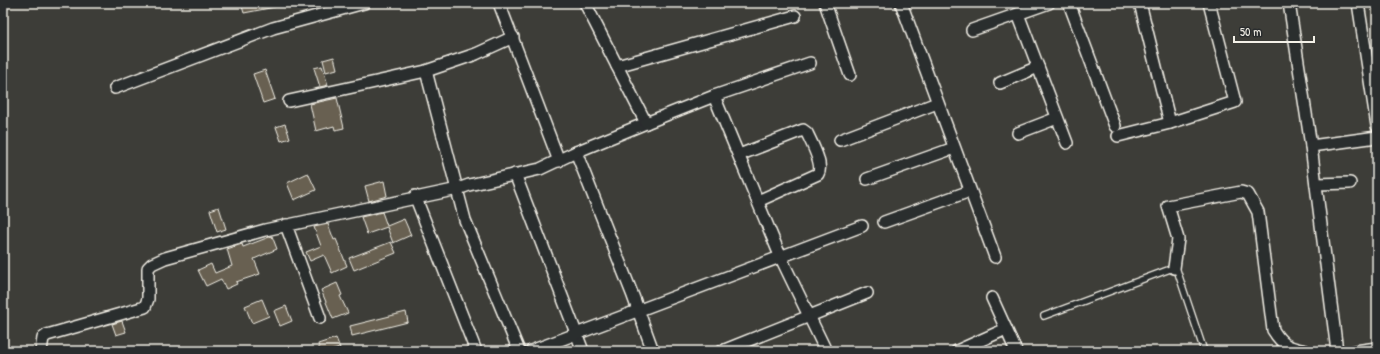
<svg xmlns="http://www.w3.org/2000/svg" width="1380" height="354" viewBox="0 0 1380 354" font-family="'Patrick Hand',sans-serif">
	<rect width="100%" height="100%" fill="#3d3d38"/>
	<filter id="ink" filterUnits="userSpaceOnUse"><feTurbulence type="fractalNoise" baseFrequency=".025" numOctaves="2"/><feDisplacementMap in="SourceGraphic" scale="8" xChannelSelector="R" yChannelSelector="G"/><feConvolveMatrix kernelMatrix="1 2 1 2 8 2 1 2 1" color-interpolation-filters="sRGB"/></filter>
	<g filter="url(#ink)">
		<g fill="#686151" stroke="#f4f1e8">
			<polygon points="241,3 274,3 275,7 244,13"/>
			<polygon points="334,57 337,69 326,72 323,60"/>
			<polygon points="322,66 328,85 320,87 314,68"/>
			<polygon points="265,70 275,99 263,103 253,74"/>
			<polygon points="337,98 344,128 335,130 334,126 316,131 310,104"/>
			<polygon points="285,124 290,138 281,141 276,127"/>
			<polygon points="308,173 316,190 294,200 287,183"/>
			<polygon points="384,181 387,196 369,201 365,186"/>
			<polygon points="219,207 226,229 217,232 210,210"/>
			<polygon points="382,212 387,226 404,219 411,235 393,243 387,227 367,234 361,217"/>
			<polygon points="328,224 334,240 336,239 347,266 332,273 324,255 310,261 306,252 321,246 314,227"/>
			<polygon points="272,236 277,249 254,259 260,274 236,282 237,284 226,289 221,279 206,286 198,270 211,264 215,273 232,266 227,249 242,244 243,247"/>
			<polygon points="391,242 396,253 354,270 349,258"/>
			<polygon points="337,283 342,295 340,296 348,313 333,319 321,290"/>
			<polygon points="262,299 269,316 252,323 245,306"/>
			<polygon points="286,306 292,321 280,326 274,311"/>
			<polygon points="406,312 408,322 352,336 350,326"/>
			<polygon points="122,321 126,332 116,335 112,324"/>
			<polygon points="336,338 340,348 330,351 320,351 318,344"/>
		</g>
		<g fill="none" stroke-linecap="round" stroke-linejoin="round">
			<defs>
				<polyline id="service" points="1044,316 1173,268 1177,270 1204,351"/>
				<g id="minor">
					<polyline points="499,3 559,161"/>
					<polyline points="585,3 646,123 576,152 633,296 653,351"/>
					<polyline points="825,3 850,75"/>
					<polyline points="901,3 995,257"/>
					<polyline points="1069,3 1115,126"/>
					<polyline points="1140,3 1170,123"/>
					<polyline points="1289,3 1311,146 1337,351"/>
					<polyline points="1358,3 1377,126"/>
					<polyline points="1018,14 1067,143"/>
					<polyline points="972,30 1049,3"/>
					<polyline points="617,66 795,16"/>
					<polyline points="426,71 465,220 519,351"/>
					<polyline points="1000,83 1038,67"/>
					<polyline points="115,88 273,28 364,3"/>
					<polyline points="714,96 781,258 826,351"/>
					<polyline points="289,101 426,71 476,54 513,37"/>
					<polyline points="646,123 714,96 810,63"/>
					<polyline points="1018,133 1057,118"/>
					<polyline points="1118,136 1170,123 1235,102 1209,3"/>
					<polyline points="840,140 937,103"/>
					<polyline points="1311,146 1377,137"/>
					<path d="M739,155L803,130L807,133C811,142 824,165 818,174L758,201"/>
					<polyline points="515,174 583,351"/>
					<polyline points="867,179 954,148"/>
					<polyline points="1316,184 1350,183"/>
					<polyline points="415,196 476,351"/>
					<polyline points="884,222 970,191"/>
					<polyline points="286,225 320,318"/>
					<path d="M1174,268L1178,239L1168,206L1241,192L1248,194L1258,212L1273,330C1283,346 1288,347 1306,351"/>
					<polyline points="992,298 1016,351"/>
					<polyline points="41,351 43,338 47,335 145,307 148,299 148,268 152,264 165,258 265,230 458,189 469,185 540,169 576,152"/>
					<polyline points="531,351 862,226"/>
					<polyline points="722,351 867,293"/>
					<polyline points="957,351 1006,329"/>
					<polyline points="1355,351 1377,348"/>
				</g>
			</defs>
			<use href="#service" stroke="#f4f1e8" stroke-width="8"/>
			<use href="#minor" stroke="#f4f1e8" stroke-width="14"/>
			<use href="#service" stroke="#2a2d2e" stroke-width="5.5"/>
			<use href="#minor" stroke="#2a2d2e" stroke-width="11"/>
		</g>
	</g>
	<rect width="1380" height="354" fill="none" stroke="#2a2d2e" stroke-width="16"/>
	<rect x="8" y="8" width="1364" height="338" fill="none" stroke="#f4f1e8" stroke-width="1.5" filter="url(#ink)"/>
	<path d="M1234 36v6h80v-6" fill="none" stroke="#f4f1e8" stroke-width="2"/>
	<text x="1240" y="36" font-size="12" fill="#f4f1e8" stroke="#2a2d2e" stroke-width="3" paint-order="stroke">50 m</text>
</svg>
